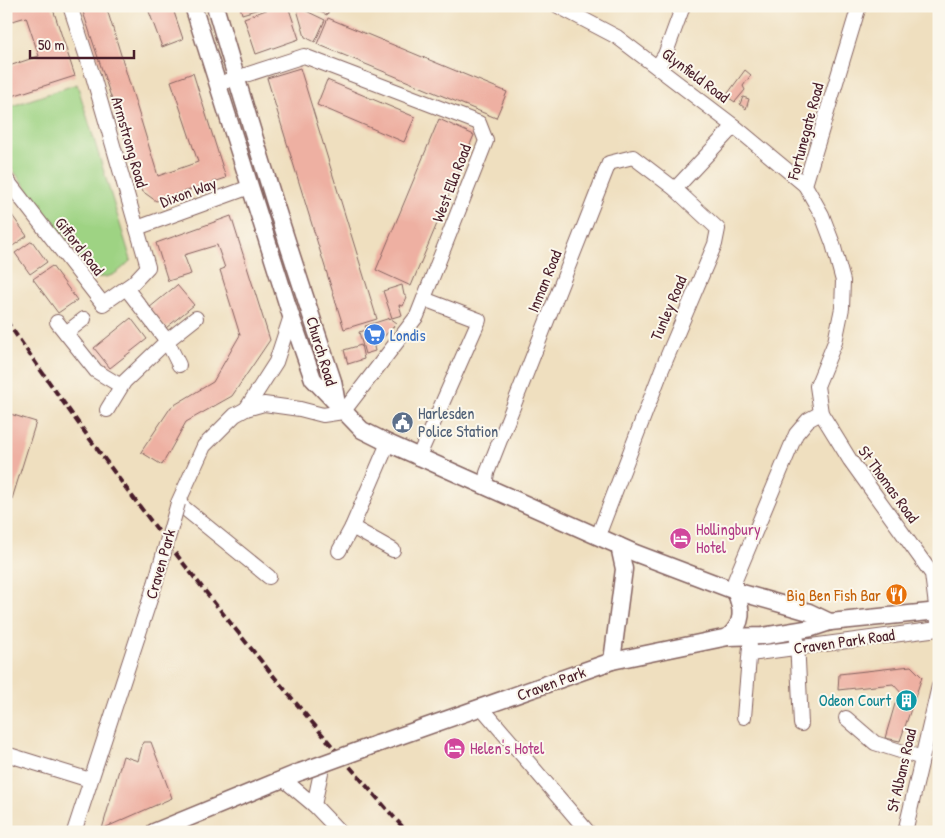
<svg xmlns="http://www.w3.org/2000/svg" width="945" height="838" viewBox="0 0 945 838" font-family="'Patrick Hand',sans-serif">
	<rect width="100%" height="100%" fill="#fbf7ec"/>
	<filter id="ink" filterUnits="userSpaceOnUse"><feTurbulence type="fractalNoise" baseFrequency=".02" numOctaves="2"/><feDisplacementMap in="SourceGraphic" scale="10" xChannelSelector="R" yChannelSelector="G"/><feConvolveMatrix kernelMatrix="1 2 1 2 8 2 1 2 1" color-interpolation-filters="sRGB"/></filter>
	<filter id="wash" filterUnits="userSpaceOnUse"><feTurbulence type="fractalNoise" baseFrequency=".0096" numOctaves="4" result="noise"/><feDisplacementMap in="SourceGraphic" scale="20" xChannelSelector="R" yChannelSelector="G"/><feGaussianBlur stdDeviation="1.12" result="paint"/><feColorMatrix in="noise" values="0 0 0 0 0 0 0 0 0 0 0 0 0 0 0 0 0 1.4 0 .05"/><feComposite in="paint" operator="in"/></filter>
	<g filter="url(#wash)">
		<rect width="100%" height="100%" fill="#efdfbf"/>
		<path fill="#9ed383" stroke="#747957" d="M77,84L131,260C120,271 112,279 96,277L87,267L6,161V108Z"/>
		<g id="blocks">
			<g fill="#eeb0a2">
				<polygon points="6,6 52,6 75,76 6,98 6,67 39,56 26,17 6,23"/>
				<polygon points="81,6 106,6 158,176 198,162 171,81 193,73 226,178 156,201 142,191"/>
				<polygon points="147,6 172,6 183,39 162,47"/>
				<polygon points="240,6 266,6 266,7 242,14"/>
				<polygon points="277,6 288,6 299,39 256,54 244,18"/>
				<polygon points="296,6 325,20 315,42 305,37"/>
				<polygon points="307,6 331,6 327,15"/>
				<polygon points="328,18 507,92 496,118 317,44"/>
				<polygon points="300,68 377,319 344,329 267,78"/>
				<polygon points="745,70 751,75 743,86 745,90 735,102 726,96"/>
				<polygon points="327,80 415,117 404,142 317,105"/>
				<polygon points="743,97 749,99 746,109 740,104"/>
				<polygon points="439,119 474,135 411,286 376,270"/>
				<polygon points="6,207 27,236 7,250 6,249"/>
				<polygon points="231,216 270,340 232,396 186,422 162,465 141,452 171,407 213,382 240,335 220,270 225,268 217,245 184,255 191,274 168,281 156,243"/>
				<polygon points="32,241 47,262 30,274 15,253"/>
				<polygon points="52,266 77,300 58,313 33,279"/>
				<polygon points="177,285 194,305 166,328 149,308"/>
				<polygon points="402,285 404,295 407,297 403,306 399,305 402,315 392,318 383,291"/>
				<polygon points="131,318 147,339 110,368 94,348"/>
				<polygon points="390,318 397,323 374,347 375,351 365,354 359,332 367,330 365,326"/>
				<polygon points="361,345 364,359 348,364 344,350"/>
				<polygon points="7,413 36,422 7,515 6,417"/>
				<polygon points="911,666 922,677 900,741 885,738 895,704 904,696 893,684 838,690 839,674"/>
				<polygon points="143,742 151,742 172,798 102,829 123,756 138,761"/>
			</g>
		</g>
	</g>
	<g filter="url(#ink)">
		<use href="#blocks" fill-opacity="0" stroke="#84625f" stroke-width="1"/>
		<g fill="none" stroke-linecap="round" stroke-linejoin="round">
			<defs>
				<g id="minor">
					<polyline points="558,6 617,37 734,126 805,185"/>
					<polyline points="859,6 805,185 822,215 833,244 843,281 842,308 835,342 817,386 821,413 850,460 932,574 939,630"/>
					<polyline points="657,67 665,55 683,6"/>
					<polyline points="218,84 304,56 479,123 486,141 417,316 343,412 323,415 300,409 264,404 246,409 235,415 204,446 178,503 269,577"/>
					<polyline points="6,179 103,304 133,283 148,267 93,76 70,6"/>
					<polyline points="675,189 734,126"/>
					<polyline points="137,228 250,187"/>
					<polyline points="126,288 167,341 179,365"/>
					<polyline points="57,322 96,371 121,386"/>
					<polyline points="66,333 84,319"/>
					<polyline points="246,409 276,362 291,316"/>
					<polyline points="107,410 124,382 167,341 196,318"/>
					<polyline points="388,443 352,527 393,550"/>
					<polyline points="418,458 479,320 424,299"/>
					<polyline points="485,485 487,473 609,163 633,157 675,189 718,229 715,244 662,369 598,536"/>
					<polyline points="339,551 352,527"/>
					<polyline points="735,591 735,580 796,434 808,420 821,413"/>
					<polyline points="797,640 801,724"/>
					<polyline points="750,654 938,629"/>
					<polyline points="482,708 588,832"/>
					<polyline points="744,717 750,646"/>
					<polyline points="846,718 875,743 922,758"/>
					<polyline points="6,754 90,780"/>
					<polyline points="283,779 314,805 340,832"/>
					<polyline points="314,805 323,763"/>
					<polyline points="74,832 155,584"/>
					<polyline points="905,832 939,686"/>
				</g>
				<g id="major">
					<polyline points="193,6 291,316 313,379 362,430 388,443 635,553 735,591 809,612 830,622"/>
					<path d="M215,6C252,132 291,257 333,381L337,404"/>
					<path d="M728,637C744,623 743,610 735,591"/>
					<polyline points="612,661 624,569 619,546"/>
					<polyline points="377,744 612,661 728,637 763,636 812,628 830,622 939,611"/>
					<polyline points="154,832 300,772"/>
				</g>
			</defs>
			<use href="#minor" stroke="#84625f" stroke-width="16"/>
			<use href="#major" stroke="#84625f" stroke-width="19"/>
			<use href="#minor" stroke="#fff" stroke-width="14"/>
			<use href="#major" stroke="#fff" stroke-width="16"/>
			<path stroke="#4a1f2b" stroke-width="4" stroke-dasharray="8 4" stroke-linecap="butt" d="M6,320C128,499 263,670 407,832"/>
			<defs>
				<polyline id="minor-bridge" points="155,584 178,503"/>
				<polyline id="major-bridge" points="300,772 377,744"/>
			</defs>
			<use href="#minor-bridge" stroke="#84625f" stroke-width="16" stroke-linecap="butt"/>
			<use href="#major-bridge" stroke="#84625f" stroke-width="19" stroke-linecap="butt"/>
			<use href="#minor-bridge" stroke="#fff" stroke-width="14"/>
			<use href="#major-bridge" stroke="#fff" stroke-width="16"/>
		</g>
	</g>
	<defs>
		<symbol id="supermarket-disc" viewBox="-11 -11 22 22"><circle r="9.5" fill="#3f7fe0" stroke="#fbf7ec"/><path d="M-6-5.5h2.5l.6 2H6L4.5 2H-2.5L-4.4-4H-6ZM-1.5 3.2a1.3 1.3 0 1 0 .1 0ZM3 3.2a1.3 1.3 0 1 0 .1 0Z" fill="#fff"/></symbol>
		<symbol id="civic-disc" viewBox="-11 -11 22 22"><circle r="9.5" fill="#5c6f8a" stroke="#fbf7ec"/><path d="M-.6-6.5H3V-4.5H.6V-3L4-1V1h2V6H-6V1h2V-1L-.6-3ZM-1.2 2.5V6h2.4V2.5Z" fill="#fff"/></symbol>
		<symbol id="hotel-disc" viewBox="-11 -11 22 22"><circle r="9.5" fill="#d1479c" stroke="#fbf7ec"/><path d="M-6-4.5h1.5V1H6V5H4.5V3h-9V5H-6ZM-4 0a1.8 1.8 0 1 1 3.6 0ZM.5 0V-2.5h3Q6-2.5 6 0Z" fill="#fff"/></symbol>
		<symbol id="restaurant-disc" viewBox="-11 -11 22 22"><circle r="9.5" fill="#e8710a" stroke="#fbf7ec"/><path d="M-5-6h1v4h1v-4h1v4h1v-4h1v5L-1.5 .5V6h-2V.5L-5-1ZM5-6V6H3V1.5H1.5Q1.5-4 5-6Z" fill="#fff"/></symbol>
		<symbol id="building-disc" viewBox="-11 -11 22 22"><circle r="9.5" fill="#0f9aa8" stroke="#fbf7ec"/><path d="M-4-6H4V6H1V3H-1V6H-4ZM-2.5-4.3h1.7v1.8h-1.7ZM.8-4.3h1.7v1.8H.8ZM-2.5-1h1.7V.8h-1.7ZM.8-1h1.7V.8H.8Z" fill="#fff"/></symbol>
	</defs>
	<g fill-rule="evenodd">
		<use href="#supermarket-disc" x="362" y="322" width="25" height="25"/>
		<use href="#civic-disc" x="390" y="410" width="25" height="25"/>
		<use href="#hotel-disc" x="668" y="526" width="25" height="25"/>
		<use href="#restaurant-disc" x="884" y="582" width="25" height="25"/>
		<use href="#building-disc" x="894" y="688" width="25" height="25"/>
		<use href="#hotel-disc" x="442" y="736" width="25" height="25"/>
	</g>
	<g text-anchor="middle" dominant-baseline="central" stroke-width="4" stroke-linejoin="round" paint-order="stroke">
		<g font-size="16" fill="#4a1f2b" stroke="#fbf7ec">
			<text transform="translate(696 75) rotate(37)">Glynfield Road</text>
			<text transform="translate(805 131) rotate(-75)">Fortunegate Road</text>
			<text transform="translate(130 142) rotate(74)">Armstrong Road</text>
			<text transform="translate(451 183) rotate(-69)">West Ella Road</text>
			<text transform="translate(188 192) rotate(-20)">Dixon Way</text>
			<text transform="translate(80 246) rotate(52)">Gifford Road</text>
			<text transform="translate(544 281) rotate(-68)">Inman Road</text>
			<text transform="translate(668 308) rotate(-67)">Tunley Road</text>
			<text transform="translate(322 351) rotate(73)">Church Road</text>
			<text transform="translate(889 484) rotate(54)">St Thomas Road</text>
			<text transform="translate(160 564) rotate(-74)">Craven Park</text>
			<text transform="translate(844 641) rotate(-8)">Craven Park Road</text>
			<text transform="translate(551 683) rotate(-20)">Craven Park</text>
			<text transform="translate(901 770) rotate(-77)">St Albans Road</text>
		</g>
		<g font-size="16" fill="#366cbe" stroke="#fbf7ec" text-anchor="start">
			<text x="390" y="335">Londis</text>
		</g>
		<g font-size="16" fill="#4e5e75" stroke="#fbf7ec" text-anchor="start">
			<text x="418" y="413">Harlesden<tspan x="418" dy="18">Police Station</tspan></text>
		</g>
		<g font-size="16" fill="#b23c85" stroke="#fbf7ec" text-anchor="start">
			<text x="696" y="529">Hollingbury<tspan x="696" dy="18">Hotel</tspan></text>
			<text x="470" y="748">Helen's Hotel</text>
		</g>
		<g font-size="16" fill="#c56008" stroke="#fbf7ec" text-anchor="end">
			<text x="881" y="595">Big Ben Fish Bar</text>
		</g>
		<g font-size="16" fill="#0d838f" stroke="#fbf7ec" text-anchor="end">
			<text x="891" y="700">Odeon Court</text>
		</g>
	</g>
	<rect width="945" height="838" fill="none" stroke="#fbf7ec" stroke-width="25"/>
	<path d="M30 50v8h104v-8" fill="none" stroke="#4a1f2b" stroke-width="2.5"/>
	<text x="38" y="50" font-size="15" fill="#4a1f2b" stroke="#fbf7ec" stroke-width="4" paint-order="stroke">50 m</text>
</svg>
